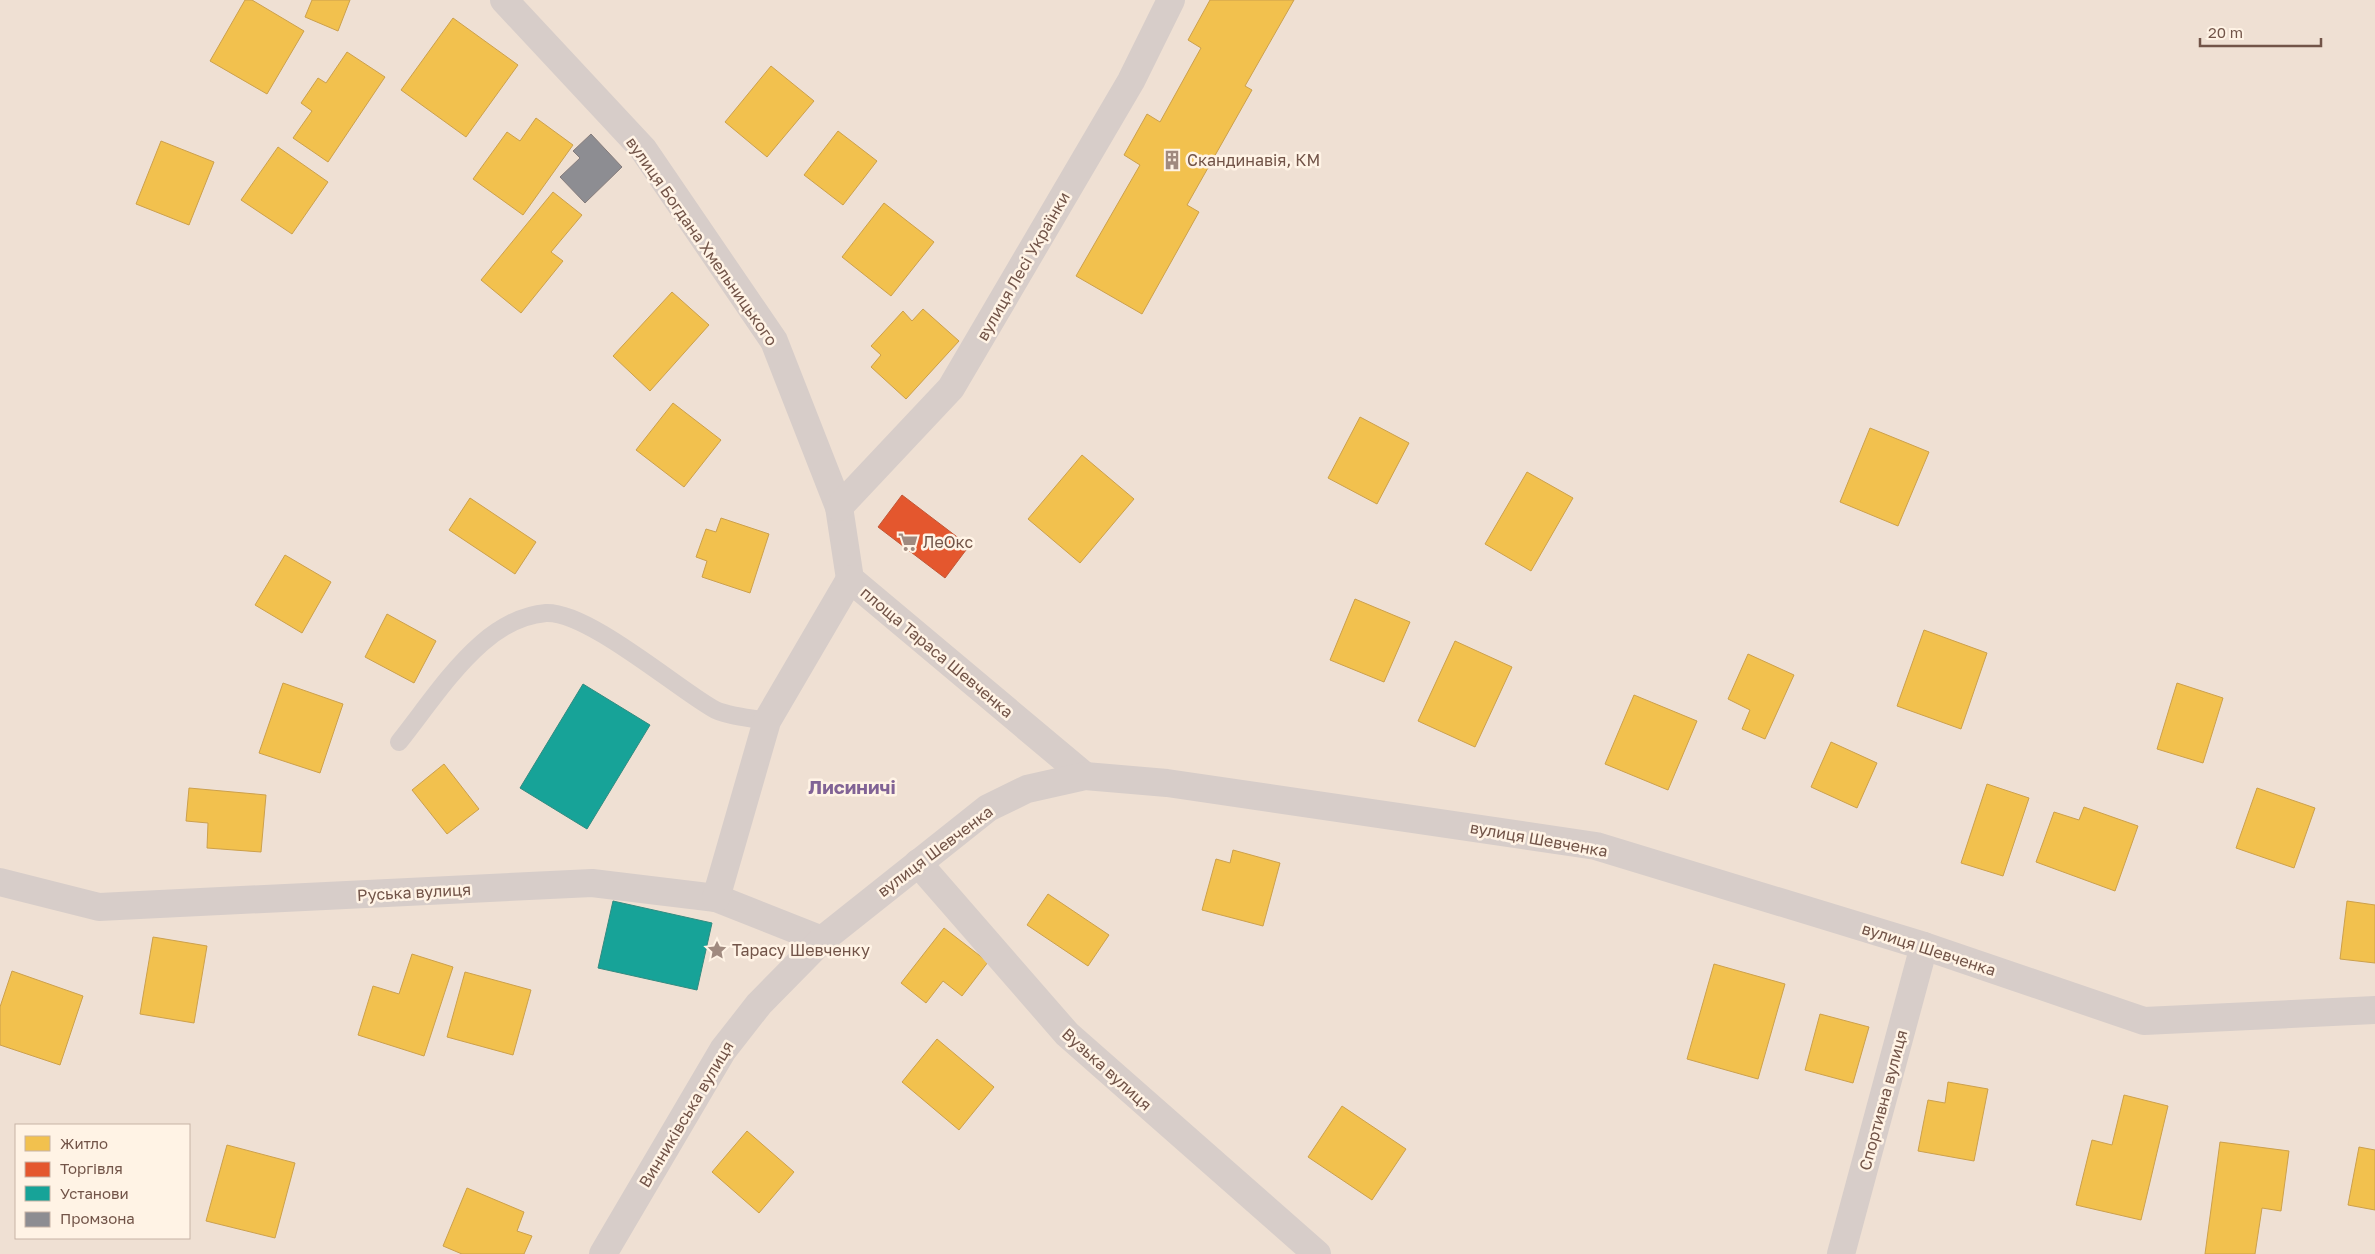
<svg xmlns="http://www.w3.org/2000/svg" width="2375" height="1254" viewBox="0 0 2375 1254" font-family="'Golos Text',sans-serif">
	<rect width="100%" height="100%" fill="#f6eee6"/>
	<path fill="#efe0d3" fill-rule="evenodd" d="M0,0H2375V1254H0ZM16,1125H189V1238H16Z"/>
	<g fill="#f2c14e" stroke="#cca04c">
		<polygon points="245,0 252,0 304,31 267,94 210,61"/>
		<polygon points="312,0 350,0 338,31 305,17"/>
		<polygon points="1210,0 1294,0 1245,86 1252,90 1187,205 1199,212 1142,314 1076,276 1140,165 1124,155 1147,114 1160,122 1201,48 1188,40"/>
		<polygon points="453,18 518,65 466,137 401,90"/>
		<polygon points="347,52 385,77 328,162 293,138 312,111 301,103 318,78 326,83"/>
		<polygon points="771,66 814,101 767,157 725,122"/>
		<polygon points="536,118 573,145 523,215 473,179 507,132 520,141"/>
		<polygon points="838,131 877,161 843,205 804,175"/>
		<polygon points="161,141 214,162 189,225 136,204"/>
		<polygon points="278,147 328,182 292,234 241,200"/>
		<polygon points="553,192 582,215 551,252 563,261 521,313 481,280"/>
		<polygon points="884,203 934,242 891,296 842,257"/>
		<polygon points="672,292 709,325 650,391 613,356"/>
		<polygon points="923,309 959,341 906,399 871,367 881,355 871,346 903,311 912,321"/>
		<polygon points="673,403 721,440 684,487 636,450"/>
		<polygon points="1360,417 1409,443 1377,504 1328,478"/>
		<polygon points="1870,428 1929,452 1898,526 1840,502"/>
		<polygon points="1082,455 1134,499 1080,563 1028,519"/>
		<polygon points="1527,472 1573,498 1531,571 1485,544"/>
		<polygon points="470,498 536,542 515,574 449,530"/>
		<polygon points="721,518 769,534 750,593 702,577 707,561 696,557 706,529 716,532"/>
		<polygon points="285,555 331,582 302,633 255,605"/>
		<polygon points="1355,599 1410,622 1384,682 1330,660"/>
		<polygon points="387,614 436,641 414,683 365,657"/>
		<polygon points="1924,630 1987,653 1961,729 1897,706"/>
		<polygon points="1455,641 1512,667 1475,747 1418,721"/>
		<polygon points="1748,654 1794,675 1765,739 1742,729 1750,710 1728,699"/>
		<polygon points="283,683 343,704 320,773 259,753"/>
		<polygon points="2177,683 2223,698 2203,763 2157,749"/>
		<polygon points="1634,695 1697,721 1668,790 1605,764"/>
		<polygon points="1831,742 1877,763 1857,808 1811,787"/>
		<polygon points="444,764 479,809 447,834 412,790"/>
		<polygon points="1987,784 2029,798 2003,876 1961,863"/>
		<polygon points="189,788 266,795 261,852 207,848 208,823 186,821"/>
		<polygon points="2257,788 2315,808 2294,868 2236,848"/>
		<polygon points="2084,807 2138,826 2115,891 2036,862 2054,812 2079,820"/>
		<polygon points="1233,850 1280,863 1263,926 1202,910 1216,859 1230,863"/>
		<polygon points="1048,894 1109,935 1088,966 1027,925"/>
		<polygon points="2347,901 2375,905 2375,963 2340,959"/>
		<polygon points="944,928 988,962 962,996 943,981 926,1003 901,983"/>
		<polygon points="153,937 207,946 194,1023 140,1014"/>
		<polygon points="412,954 453,967 424,1056 358,1035 373,986 399,994"/>
		<polygon points="1714,964 1785,984 1758,1079 1687,1059"/>
		<polygon points="12,971 83,996 60,1065 0,1045 0,1007"/>
		<polygon points="465,972 531,990 513,1055 447,1037"/>
		<polygon points="1820,1014 1869,1027 1853,1083 1805,1070"/>
		<polygon points="937,1039 994,1087 959,1130 902,1082"/>
		<polygon points="1948,1082 1988,1089 1974,1161 1918,1151 1928,1100 1945,1103"/>
		<polygon points="2124,1095 2168,1106 2141,1220 2076,1205 2092,1140 2112,1145"/>
		<polygon points="1342,1106 1406,1149 1372,1200 1308,1157"/>
		<polygon points="747,1131 794,1172 759,1213 712,1172"/>
		<polygon points="2220,1142 2289,1151 2281,1211 2262,1208 2255,1254 2205,1254"/>
		<polygon points="227,1145 295,1163 275,1238 206,1221"/>
		<polygon points="2359,1147 2375,1150 2375,1210 2348,1205"/>
		<polygon points="467,1188 524,1212 517,1231 532,1236 524,1254 462,1254 443,1246"/>
	</g>
	<polygon fill="#e4572e" stroke="#c25636" points="902,495 969,546 945,578 878,527"/>
	<g fill="#17a398" stroke="#328b80">
		<polygon points="583,684 650,725 587,829 520,788"/>
		<polygon points="613,901 712,923 697,990 598,968"/>
	</g>
	<polygon fill="#8d8d92" stroke="#857c7c" points="591,134 622,167 585,203 560,177 580,158 573,151"/>
	<g fill="none" stroke-linecap="round" stroke-linejoin="round">
		<path stroke="#d7cdc9" stroke-width="18" d="M399,742C426,708 450,671 482,643C499,628 522,615 546,613C587,611 674,686 712,708C724,716 752,718 767,721"/>
		<g stroke="#d7cdc9" stroke-width="28">
			<polyline points="504,0 643,149 774,341 839,507 850,579"/>
			<polyline points="839,507 951,388 1131,81 1171,0"/>
			<polyline points="918,863 1067,1034 1317,1254"/>
			<polyline points="0,882 99,907 592,883 716,898 822,940"/>
			<polyline points="716,898 767,721 850,579 1085,776"/>
			<polyline points="1841,1254 1924,946"/>
		</g>
		<polyline stroke="#d7cdc9" stroke-width="28" points="603,1254 723,1050 759,1004 822,940 988,808 1027,789 1085,776 1167,783 1596,846 1924,946 2144,1021 2375,1010"/>
	</g>
	<defs>
		<symbol id="building-bare" viewBox="-9 -9 18 18"><path d="M-4-6H4V6H1V3H-1V6H-4ZM-2.5-4.3h1.7v1.8h-1.7ZM.8-4.3h1.7v1.8H.8ZM-2.5-1h1.7V.8h-1.7ZM.8-1h1.7V.8H.8Z" fill="#a08a7f" stroke="#fff3e5" stroke-width="2.5" paint-order="stroke"/></symbol>
		<symbol id="supermarket-bare" viewBox="-9 -9 18 18"><path d="M-6-5.5h2.5l.6 2H6L4.5 2H-2.5L-4.4-4H-6ZM-1.5 3.2a1.3 1.3 0 1 0 .1 0ZM3 3.2a1.3 1.3 0 1 0 .1 0Z" fill="#a08a7f" stroke="#fff3e5" stroke-width="2.5" paint-order="stroke"/></symbol>
		<symbol id="sight-bare" viewBox="-9 -9 18 18"><path d="M0-6L1.8-2.2L6-1.7L2.9 1.2L3.7 5.4L0 3.3L-3.7 5.4L-2.9 1.2L-6-1.7L-1.8-2.2Z" fill="#a08a7f" stroke="#fff3e5" stroke-width="2.5" paint-order="stroke"/></symbol>
	</defs>
	<g fill-rule="evenodd">
		<use href="#building-bare" x="1158" y="146" width="28" height="28"/>
		<use href="#supermarket-bare" x="894" y="528" width="28" height="28"/>
		<use href="#sight-bare" x="703" y="936" width="28" height="28"/>
	</g>
	<g text-anchor="middle" dominant-baseline="central" stroke-width="5" stroke-linejoin="round" paint-order="stroke">
		<g font-size="16" fill="#725448" stroke="#fff3e5" text-anchor="start">
			<text x="1187" y="160">Скандинавія, КМ</text>
			<text x="923" y="542">ЛеОкс</text>
			<text x="732" y="950">Тарасу Шевченку</text>
		</g>
		<g font-size="16" fill="#725448" stroke="#fff3e5">
			<text transform="translate(702 241) rotate(55)">вулиця Богдана Хмельницького</text>
			<text transform="translate(1023 266) rotate(-60)">вулиця Лесі Українки</text>
			<text transform="translate(937 652) rotate(40)">площа Тараса Шевченка</text>
			<text transform="translate(1539 839) rotate(10)">вулиця Шевченка</text>
			<text transform="translate(935 851) rotate(-37)">вулиця Шевченка</text>
			<text transform="translate(414 892) rotate(-3)">Руська вулиця</text>
			<text transform="translate(1929 949) rotate(18)">вулиця Шевченка</text>
			<text transform="translate(1107 1069) rotate(42)">Вузька вулиця</text>
			<text transform="translate(1883 1100) rotate(-75)">Спортивна вулиця</text>
			<text transform="translate(686 1114) rotate(-59)">Винниківська вулиця</text>
		</g>
		<g font-size="19" font-weight="bold" fill="#816395" stroke="#fff3e5">
			<text x="852" y="786">Лисиничі</text>
		</g>
	</g>
	<rect x="15" y="1124" width="175" height="115" fill="#fff3e5" stroke="#c7b3a6"/>
	<rect x="25" y="1136" width="25" height="15" fill="#f2c14e" stroke="#c7b3a6"/>
	<text x="60" y="1149" font-size="15" fill="#725448">Житло</text>
	<rect x="25" y="1162" width="25" height="15" fill="#e4572e" stroke="#c7b3a6"/>
	<text x="60" y="1174" font-size="15" fill="#725448">Торгівля</text>
	<rect x="25" y="1186" width="25" height="15" fill="#17a398" stroke="#c7b3a6"/>
	<text x="60" y="1199" font-size="15" fill="#725448">Установи</text>
	<rect x="25" y="1212" width="25" height="15" fill="#8d8d92" stroke="#c7b3a6"/>
	<text x="60" y="1224" font-size="15" fill="#725448">Промзона</text>
	<path d="M2200 38v8h121v-8" fill="none" stroke="#725448" stroke-width="2.5"/>
	<text x="2208" y="38" font-size="15" fill="#725448" stroke="#fff3e5" stroke-width="4" paint-order="stroke">20 m</text>
</svg>
